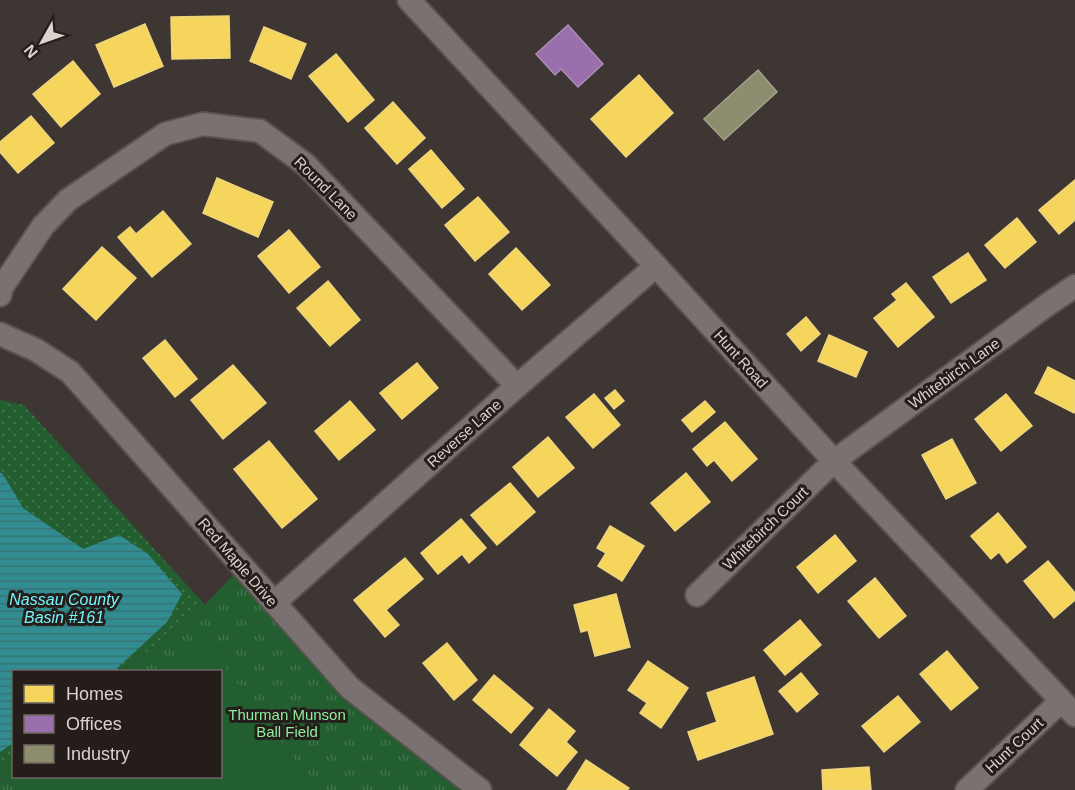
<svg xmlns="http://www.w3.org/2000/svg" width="1075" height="790" viewBox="0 0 1075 790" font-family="Helvetica,sans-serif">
	<defs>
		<pattern id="grass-dots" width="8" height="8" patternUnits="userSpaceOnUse" patternTransform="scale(1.5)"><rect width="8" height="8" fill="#225e2f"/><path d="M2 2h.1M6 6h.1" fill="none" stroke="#42744c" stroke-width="1.8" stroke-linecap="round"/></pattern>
		<pattern id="park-tufts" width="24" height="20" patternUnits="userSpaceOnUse" patternTransform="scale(1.5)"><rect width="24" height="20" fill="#225e2f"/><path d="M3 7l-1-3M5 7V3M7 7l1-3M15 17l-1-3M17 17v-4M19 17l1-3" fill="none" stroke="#42744c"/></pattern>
		<pattern id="water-rules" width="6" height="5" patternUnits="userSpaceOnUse" patternTransform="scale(1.5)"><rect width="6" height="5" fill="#318d92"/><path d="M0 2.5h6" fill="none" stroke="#377275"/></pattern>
	</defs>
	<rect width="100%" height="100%" fill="#3e3632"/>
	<polygon fill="url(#grass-dots)" points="0,400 24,405 205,605 123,671 14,672 13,759 0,770"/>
	<polygon fill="url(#park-tufts)" points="239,569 473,790 0,790 0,770 13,759 14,776 220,776 220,672 123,671 205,605"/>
	<polygon fill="#225e2f" points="202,636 317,790 15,790 31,777 220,776 220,672 159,671"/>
	<polygon fill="url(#water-rules)" points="0,472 4,476 23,508 83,549 119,535 148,554 182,594 167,622 114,671 14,672 13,743 0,752"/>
	<g fill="#f6d55c" stroke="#eed47e" stroke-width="1.5">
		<polygon points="229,16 230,58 172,59 171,17"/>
		<polygon points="145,24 163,66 114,87 96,45"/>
		<polygon points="264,27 306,44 291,79 250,61"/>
		<polygon points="336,54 374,100 348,122 309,76"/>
		<polygon points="73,61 100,94 61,127 33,94"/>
		<polygon points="639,75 673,113 626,157 591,119"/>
		<polygon points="393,102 425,138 397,164 365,128"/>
		<polygon points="31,116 54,143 18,173 0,152 0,142"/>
		<polygon points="431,150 464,189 442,208 409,169"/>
		<polygon points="217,178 273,202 258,237 203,213"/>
		<polygon points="1075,180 1075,220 1059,234 1039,210"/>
		<polygon points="478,197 509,232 475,261 445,225"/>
		<polygon points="163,211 191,244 152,277 118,237 130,227 136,234"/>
		<polygon points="1017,218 1036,242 1005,268 985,245"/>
		<polygon points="289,230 320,267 289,293 258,256"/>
		<polygon points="102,247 136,278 96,320 63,289"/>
		<polygon points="516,248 550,285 522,310 489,274"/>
		<polygon points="968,253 986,280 951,303 933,277"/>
		<polygon points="328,281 360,320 330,346 297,308"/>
		<polygon points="906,283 934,317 898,347 874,318 897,300 892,294"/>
		<polygon points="806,317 820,334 801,351 787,334"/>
		<polygon points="829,335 867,352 856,377 818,361"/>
		<polygon points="165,340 197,379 175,397 143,358"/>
		<polygon points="417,363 438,388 402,419 380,393"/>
		<polygon points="233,365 266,403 223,439 191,400"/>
		<polygon points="1048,367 1075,381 1075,410 1074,413 1035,393"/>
		<polygon points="615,390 624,401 614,409 605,398"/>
		<polygon points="594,394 620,425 593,448 566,417"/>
		<polygon points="1006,394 1032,426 1001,451 975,419"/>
		<polygon points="350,401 375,430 339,460 315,431"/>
		<polygon points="705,401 715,412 692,432 682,420"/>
		<polygon points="725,422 757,459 732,481 714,460 707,466 693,449"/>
		<polygon points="548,437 574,468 538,497 513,467"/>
		<polygon points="952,439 976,483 946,499 922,455"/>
		<polygon points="269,441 317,499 282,528 234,469"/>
		<polygon points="686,473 710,502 675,531 651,503"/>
		<polygon points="510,483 535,512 497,545 471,515"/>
		<polygon points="998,513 1026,547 1007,563 999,552 991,559 971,536"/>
		<polygon points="461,519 486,548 469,563 462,554 438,574 421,553"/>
		<polygon points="610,526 644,546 622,581 598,566 606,553 597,548"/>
		<polygon points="835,535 856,561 818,593 797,567"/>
		<polygon points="405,558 423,579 386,610 399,625 385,637 354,600"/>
		<polygon points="1048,561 1075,593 1075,600 1054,618 1024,581"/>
		<polygon points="875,578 906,616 879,638 848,601"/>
		<polygon points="616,594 630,647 595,656 588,630 581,632 574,605"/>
		<polygon points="800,620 821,645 785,675 764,650"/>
		<polygon points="447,643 477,680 454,700 423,663"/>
		<polygon points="947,651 978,688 951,710 920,674"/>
		<polygon points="648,661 688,688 661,728 640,713 647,703 628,690"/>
		<polygon points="801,673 818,694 797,712 779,691"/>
		<polygon points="494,675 533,708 511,733 473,700"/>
		<polygon points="754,677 773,734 698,760 688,732 717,722 707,693"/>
		<polygon points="898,696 920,722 884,752 862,726"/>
		<polygon points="549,709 575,731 566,742 577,752 557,776 520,745"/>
		<polygon points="586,760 629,788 627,790 567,790"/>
		<polygon points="869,767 871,790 823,790 822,770"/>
	</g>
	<polygon fill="#9970ab" stroke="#ad8db6" stroke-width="1.5" points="568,25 603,64 578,87 561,69 555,75 536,54"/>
	<polygon fill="#8c8c6e" stroke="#a4a18b" stroke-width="1.5" points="758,70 777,92 724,140 704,119"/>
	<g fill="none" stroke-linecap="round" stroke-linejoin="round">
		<defs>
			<g id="street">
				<polyline points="409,0 656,266 834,461 1075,715"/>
				<polyline points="0,295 2,287 43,226 68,200 165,134 203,124 260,131 305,164 517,386"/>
				<polyline points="0,334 36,350 70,372 350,688 480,790"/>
				<polyline points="697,595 834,461 1047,305 1075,286"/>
				<polyline points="274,603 517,386 656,266"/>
				<polyline points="967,790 1061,701"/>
			</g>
		</defs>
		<use href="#street" stroke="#58524e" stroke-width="26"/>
		<use href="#street" stroke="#797270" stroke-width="22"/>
	</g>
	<g text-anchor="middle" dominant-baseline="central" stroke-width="6" stroke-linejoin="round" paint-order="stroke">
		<g font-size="15" fill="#dbd2ce" stroke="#241d1a">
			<text transform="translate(326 188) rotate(45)">Round Lane</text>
			<text transform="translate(741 359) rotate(48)">Hunt Road</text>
			<text transform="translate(954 373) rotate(-36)">Whitebirch Lane</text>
			<text transform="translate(464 433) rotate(-42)">Reverse Lane</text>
			<text transform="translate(765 528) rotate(-44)">Whitebirch Court</text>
			<text transform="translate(238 562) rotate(49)">Red Maple Drive</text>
			<text transform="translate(1014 745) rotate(-43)">Hunt Court</text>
		</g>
		<g font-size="15" fill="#8eee9e" stroke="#241d1a">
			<text x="287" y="714">Thurman Munson<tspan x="287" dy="17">Ball Field</tspan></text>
		</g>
		<g font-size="16" font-style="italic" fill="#72f4fb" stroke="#241d1a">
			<text x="64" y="599">Nassau County<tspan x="64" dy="18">Basin #161</tspan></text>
		</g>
	</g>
	<rect x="12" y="670" width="210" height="108" fill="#241d1a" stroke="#6d6562" stroke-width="1.5"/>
	<rect x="24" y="685" width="30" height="18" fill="#f6d55c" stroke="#6d6562" stroke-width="1.5"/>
	<text x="66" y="700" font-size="18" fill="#dbd2ce">Homes</text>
	<rect x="24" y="715" width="30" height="18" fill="#9970ab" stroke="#6d6562" stroke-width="1.5"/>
	<text x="66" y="730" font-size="18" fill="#dbd2ce">Offices</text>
	<rect x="24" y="745" width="30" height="18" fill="#8c8c6e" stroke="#6d6562" stroke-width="1.5"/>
	<text x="66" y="760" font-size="18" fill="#dbd2ce">Industry</text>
	<g transform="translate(42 42) rotate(230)" stroke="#241d1a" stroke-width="4.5" paint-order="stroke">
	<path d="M0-4.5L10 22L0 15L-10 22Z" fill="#dbd2ce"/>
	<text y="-9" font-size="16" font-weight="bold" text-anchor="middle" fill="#dbd2ce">N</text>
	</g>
</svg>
